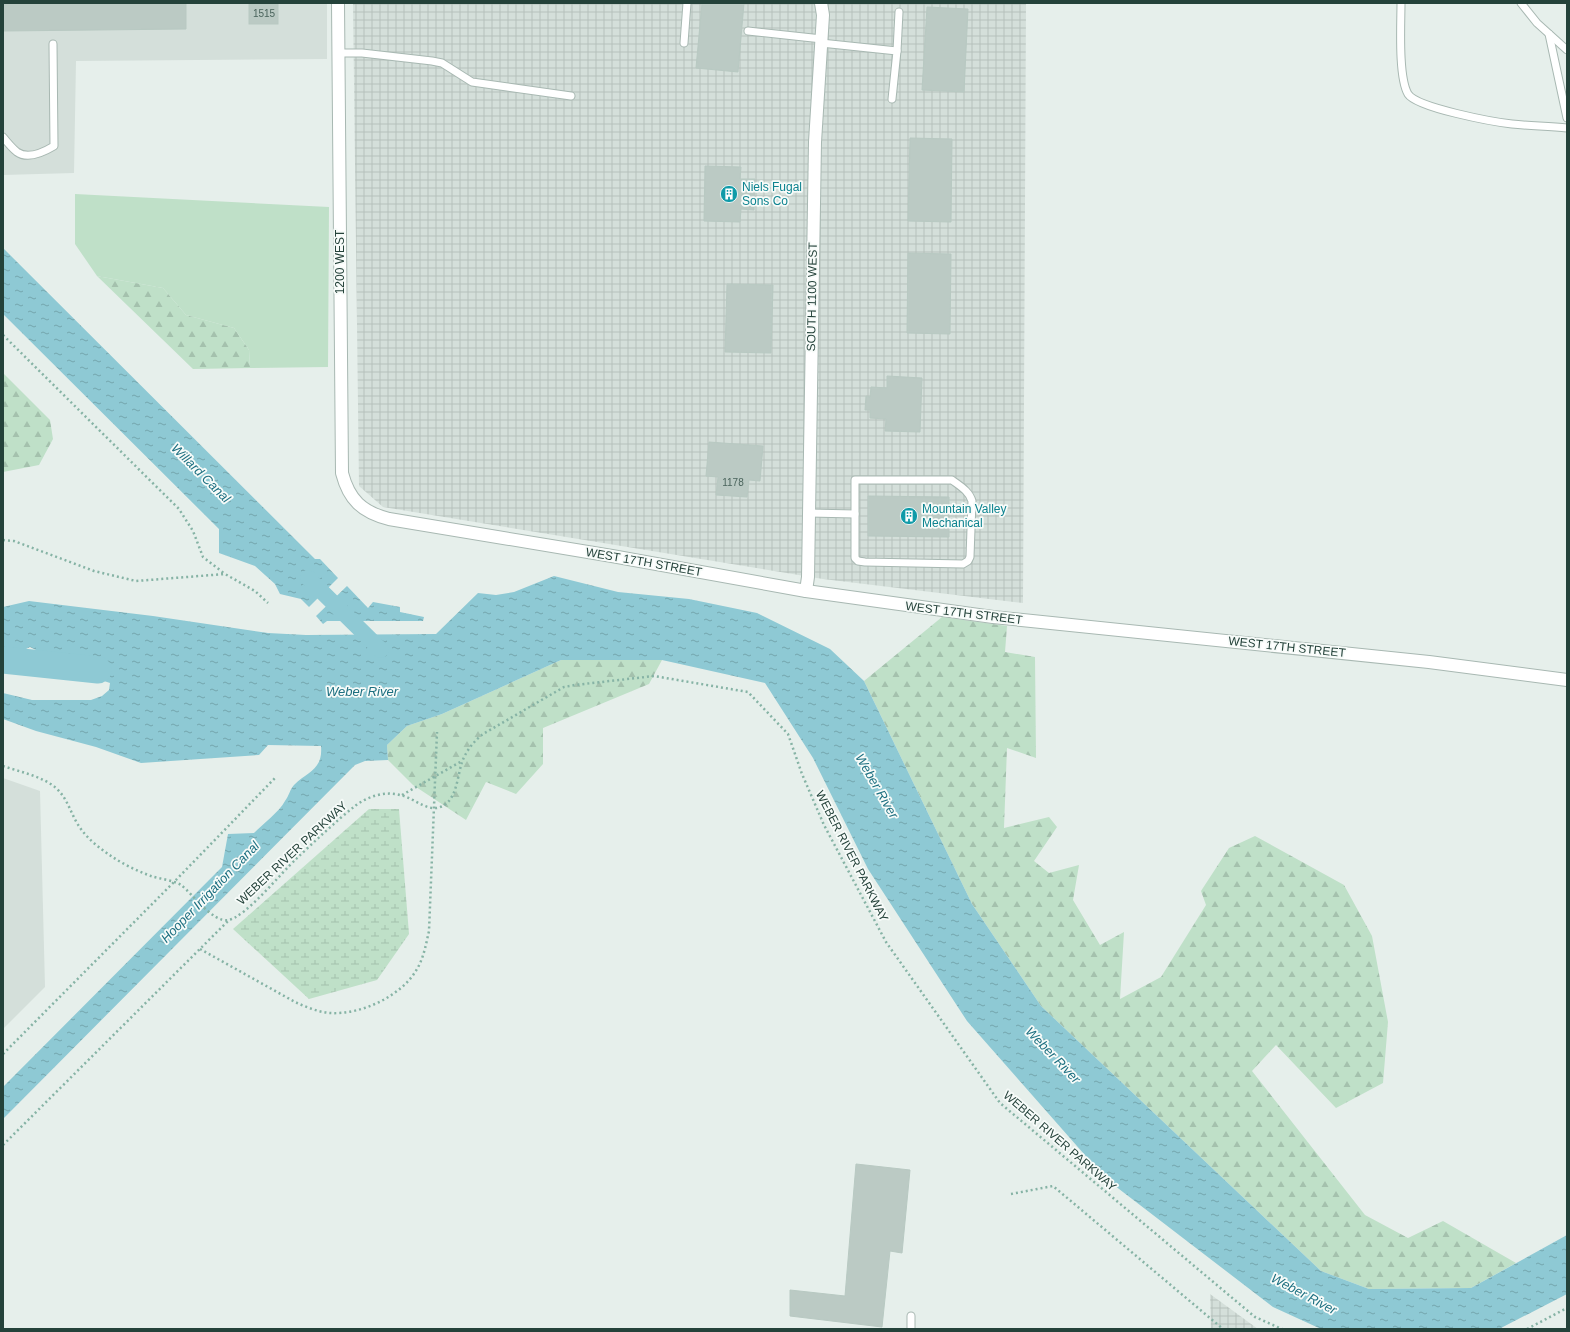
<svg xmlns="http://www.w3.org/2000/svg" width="1570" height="1332" viewBox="0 0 1570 1332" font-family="Helvetica,sans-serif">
	<defs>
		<pattern id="industrial-grid" width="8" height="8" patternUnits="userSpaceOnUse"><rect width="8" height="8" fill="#d4dfda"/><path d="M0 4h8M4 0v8" fill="none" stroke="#b6c1bc"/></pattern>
		<pattern id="forest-firs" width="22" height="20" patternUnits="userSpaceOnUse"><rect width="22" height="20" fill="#bfe0c8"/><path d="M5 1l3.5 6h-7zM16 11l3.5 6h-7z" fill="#a4c1ad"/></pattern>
		<pattern id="wetland-marsh" width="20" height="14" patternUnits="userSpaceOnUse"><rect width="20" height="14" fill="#bfe0c8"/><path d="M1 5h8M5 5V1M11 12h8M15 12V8" fill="none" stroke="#a4c1ad"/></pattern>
		<pattern id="water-ripples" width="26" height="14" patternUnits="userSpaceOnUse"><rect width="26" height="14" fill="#8ec9d4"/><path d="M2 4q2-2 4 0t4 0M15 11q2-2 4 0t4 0" fill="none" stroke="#74a5ad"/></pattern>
	</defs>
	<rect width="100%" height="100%" fill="#e6efeb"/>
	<g fill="#d4dfda">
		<polygon points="3,3 327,3 327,59 76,61 74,173 3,175"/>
		<polygon points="3,778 40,791 45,987 3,1029"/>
	</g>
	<g fill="url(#industrial-grid)">
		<polygon points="353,3 1026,3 1023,603 823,579 383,507 359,486"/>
		<polygon points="1210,1294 1258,1329 1211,1329"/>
	</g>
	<polygon fill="#bfe0c8" points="75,194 329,207 328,367 250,368 249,350 234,328 186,315 163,288 97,276 75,244"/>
	<g fill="url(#forest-firs)">
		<polygon points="97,276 163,288 186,315 234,328 249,350 250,368 193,369"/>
		<polygon points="3,373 50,420 53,439 39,465 3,472"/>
		<polygon points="942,617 1007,626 1005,652 1035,657 1036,758 1007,748 1004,828 1049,817 1057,827 1034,861 1049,873 1079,865 1073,900 1100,945 1124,932 1120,999 1161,977 1206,905 1201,891 1229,848 1255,836 1344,885 1372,936 1388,1022 1383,1083 1336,1108 1276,1045 1252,1071 1365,1215 1408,1238 1443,1221 1516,1263 1471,1288 1369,1289 1321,1271 1041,1006 972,904 864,681"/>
		<polygon points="561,660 662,660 649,684 543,728 543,764 516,794 486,782 466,820 413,785 388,760 387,745 407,726 442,714"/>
	</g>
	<polygon fill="url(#wetland-marsh)" points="369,809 399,809 409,934 377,980 309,999 233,929"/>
	<g fill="url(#water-ripples)">
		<polygon points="3,248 315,559 320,559 338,578 309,607 301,599 280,594 275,584 255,566 219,553 219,529 3,314"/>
		<path d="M554,576L618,592L689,599L757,613L830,649L864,681L972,904L1041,1006L1321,1271L1369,1289L1471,1288L1567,1235V1294L1499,1329H1321L1273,1307L1106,1179L967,1021L868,869L813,758L765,683L662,660H561L442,714L407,726L387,745L388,760L365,761L355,765L3,1119V1087L222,867L228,834L254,833C263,824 279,812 285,801C289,796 290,789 294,785C308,771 323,770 321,746L268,745L259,755L141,763L96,747L36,731L3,719V693L32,700H91L102,696L109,690L110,683L101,680H90L68,671L52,658L30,647L24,650L16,658H3V607L29,601L153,616L268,633L306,635L436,634L478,593L496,595L514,592Z"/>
		<polygon points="347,586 368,608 373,602 400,607 400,612 424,617 423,621 327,621 323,624 316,616"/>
	</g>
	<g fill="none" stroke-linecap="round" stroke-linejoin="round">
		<polyline stroke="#8ec9d4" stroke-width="16" points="308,578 381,650"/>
		<polyline stroke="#8ec9d4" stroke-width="27" points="3,660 98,670"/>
	</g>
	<g fill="#bbcac4" stroke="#b8c9c2">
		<polygon points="3,3 186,3 186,29 3,31"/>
		<polygon points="702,3 744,3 738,72 696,68"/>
		<rect x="249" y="4" width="29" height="20"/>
		<polygon points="927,7 968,9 964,92 922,90"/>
		<polygon points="910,138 952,139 951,222 908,221"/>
		<polygon points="705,166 741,167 740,179 755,179 754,210 741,209 740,222 704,221"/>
		<polygon points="908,253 951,254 950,334 907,333"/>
		<polygon points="727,284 773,285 771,353 725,352"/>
		<polygon points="887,376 922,378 920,432 885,431 886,419 870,418 870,410 865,410 866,396 870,397 871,387 887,388"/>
		<polygon points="709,442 763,446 760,481 749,480 747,497 716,495 718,477 706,476"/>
		<polygon points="868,496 949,497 949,537 868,536"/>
		<polygon points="856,1164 910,1170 902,1253 890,1251 882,1327 790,1316 790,1290 845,1296"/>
	</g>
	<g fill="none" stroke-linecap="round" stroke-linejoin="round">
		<defs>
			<g id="service">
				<path d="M1401,3C1401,23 1398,77 1408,94C1417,108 1494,122 1512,124C1530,126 1549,126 1567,128"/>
				<polyline points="1521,3 1537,23 1567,50"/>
				<polyline points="748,31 822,39"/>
				<polyline points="1549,34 1567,118"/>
				<polyline points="684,43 687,3"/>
				<polyline points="821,43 897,51 892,99"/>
				<polyline points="897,51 899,12"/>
				<polyline points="338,53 362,53 432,61 442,63 472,82 571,96"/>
				<path d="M3,137C7,142 12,148 17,152C28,160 44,152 54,146L53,44"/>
				<path d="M855,480H952C960,486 969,491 972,501L970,557L968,561L963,564L865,562L858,561L855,558Z"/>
				<polyline points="809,513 855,514"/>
				<polyline points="911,1316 911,1329"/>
			</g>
			<polyline id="minor" points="806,591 808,577 815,142 823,15 821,3"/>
			<path id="tertiary" d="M338,3L342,473C349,500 362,512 389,519L612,556L806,591L993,617L1429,662L1567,680"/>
		</defs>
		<use href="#service" stroke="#a8b8b2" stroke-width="9"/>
		<use href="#minor" stroke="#a8b8b2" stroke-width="14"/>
		<use href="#tertiary" stroke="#a8b8b2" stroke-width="14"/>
		<g stroke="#86b3a5" stroke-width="2.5" stroke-dasharray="2 3" stroke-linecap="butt">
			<polyline points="3,335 179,509 193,531 203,557 225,574"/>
			<polyline points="3,540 14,541 94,571 136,581 225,574 255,591 268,603"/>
			<path d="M3,766C20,772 42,776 56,788C67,798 70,811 77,823C85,837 98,847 111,856C123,864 137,871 151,876C160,879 173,880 181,885C193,894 213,923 228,920C245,918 282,872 296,859C314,842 336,821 355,806C368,796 385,791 400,795C416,798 431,817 447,803C457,794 458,774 462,762C466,751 474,741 483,734L564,687L575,685L654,676L748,692L788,734L802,774L824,825L886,942L1000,1103L1255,1317L1282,1329"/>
			<polyline points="402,795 462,761"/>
			<path d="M200,949L295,1002C306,1007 318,1012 330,1013C361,1015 402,996 417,969C424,957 426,944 429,931L437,732"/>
			<polyline points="3,1054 174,882 275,778"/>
			<polyline points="3,1145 229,920"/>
			<polyline points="1011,1194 1053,1186 1223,1329"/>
			<polyline points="1527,1329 1567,1308"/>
		</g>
		<use href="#service" stroke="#fff" stroke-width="7"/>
		<use href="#minor" stroke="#fff" stroke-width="12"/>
		<use href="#tertiary" stroke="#fff" stroke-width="12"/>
	</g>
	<defs>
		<symbol id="building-disc" viewBox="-11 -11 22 22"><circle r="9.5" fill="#0f9aa8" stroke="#f7fbf9"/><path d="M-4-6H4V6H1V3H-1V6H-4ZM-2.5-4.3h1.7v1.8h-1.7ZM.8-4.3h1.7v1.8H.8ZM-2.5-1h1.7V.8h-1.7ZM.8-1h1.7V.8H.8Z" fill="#fff"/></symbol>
	</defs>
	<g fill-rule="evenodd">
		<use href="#building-disc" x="719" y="184" width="20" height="20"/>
		<use href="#building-disc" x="899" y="506" width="20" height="20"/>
	</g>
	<g text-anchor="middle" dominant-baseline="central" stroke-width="3.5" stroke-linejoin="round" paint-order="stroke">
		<g font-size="10" fill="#4a645c">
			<text x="264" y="13">1515</text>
			<text x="733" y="482">1178</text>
		</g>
		<g font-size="12" fill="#0d838f" stroke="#f7fbf9" text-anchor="start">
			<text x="742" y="187">Niels Fugal<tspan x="742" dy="14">Sons Co</tspan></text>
			<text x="922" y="509">Mountain Valley<tspan x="922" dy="14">Mechanical</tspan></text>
		</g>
		<g font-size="12" fill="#24423a" stroke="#f7fbf9">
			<text transform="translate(340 262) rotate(-90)">1200 WEST</text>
			<text transform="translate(812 297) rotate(-89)">SOUTH 1100 WEST</text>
			<text transform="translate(644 562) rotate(10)">WEST 17TH STREET</text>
			<text transform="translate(964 613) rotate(7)">WEST 17TH STREET</text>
			<text transform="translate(1287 647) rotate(6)">WEST 17TH STREET</text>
			<text transform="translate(292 853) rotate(-43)">WEBER RIVER PARKWAY</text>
			<text transform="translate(852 856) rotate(63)">WEBER RIVER PARKWAY</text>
			<text transform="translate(1060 1141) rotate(41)">WEBER RIVER PARKWAY</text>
		</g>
		<g font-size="13" font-style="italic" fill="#1c6f80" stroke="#f7fbf9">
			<text transform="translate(201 473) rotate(45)">Willard Canal</text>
			<text x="362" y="691">Weber River</text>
			<text transform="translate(877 786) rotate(60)">Weber River</text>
			<text transform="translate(210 892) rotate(-46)">Hooper Irrigation Canal</text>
			<text transform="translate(1053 1055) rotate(46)">Weber River</text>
			<text transform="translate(1304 1294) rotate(28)">Weber River</text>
		</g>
	</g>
	<rect width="1570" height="1332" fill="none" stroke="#24423a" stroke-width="8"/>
</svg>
